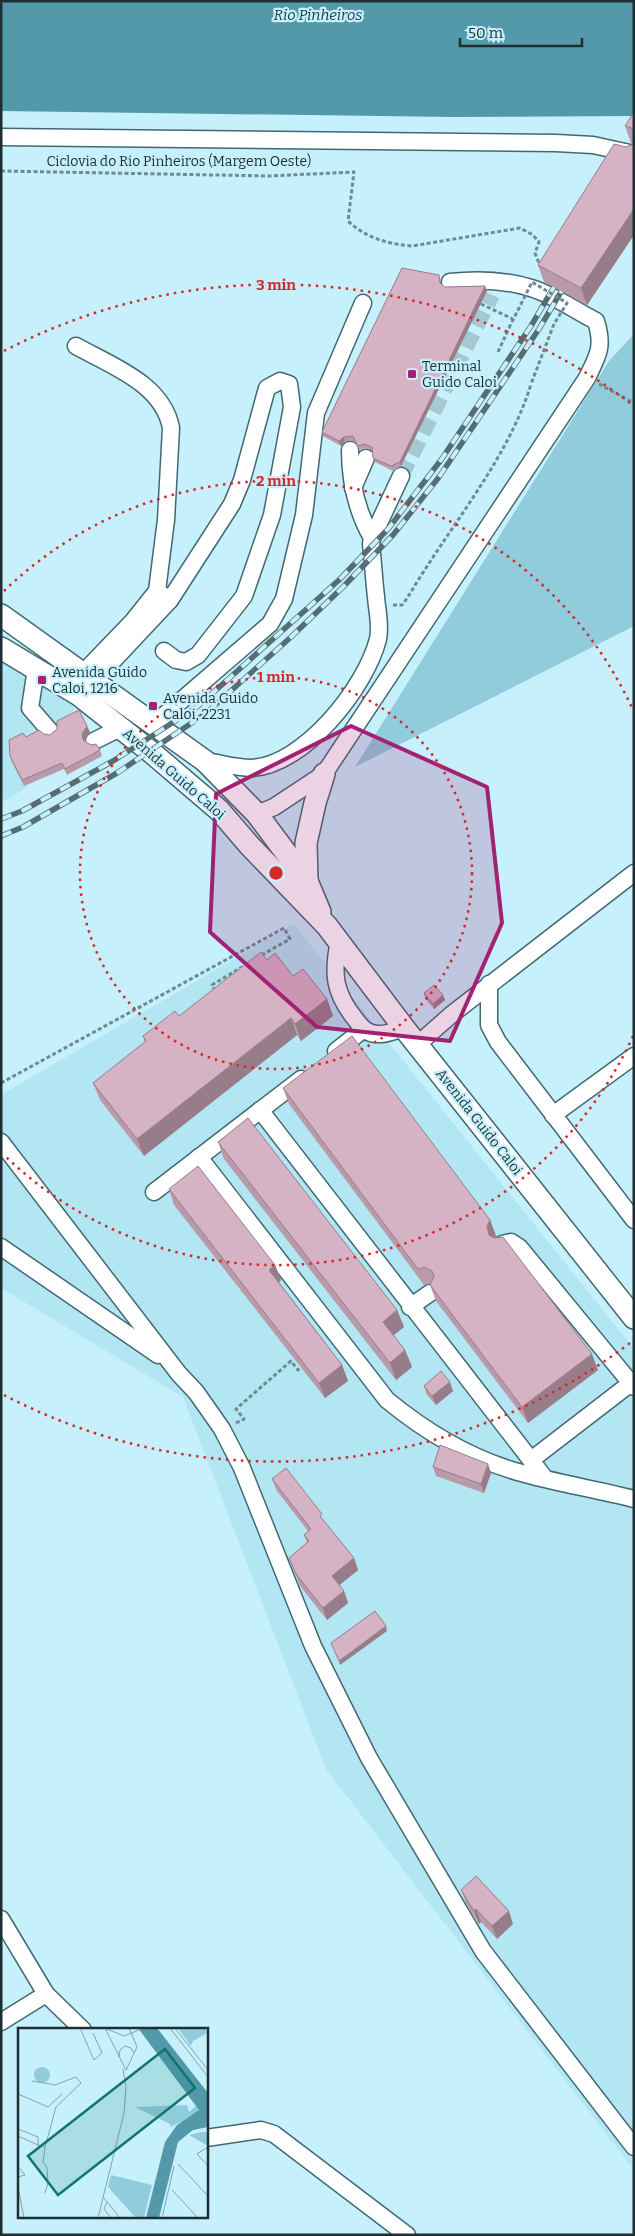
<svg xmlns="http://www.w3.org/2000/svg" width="635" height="2236" viewBox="0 0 635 2236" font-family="Bitter,serif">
	<rect width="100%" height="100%" fill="#c6f0fb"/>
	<g fill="#b2e6f3">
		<polygon points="1,662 72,703 84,747 12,797 1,802"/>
		<polygon points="294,924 634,1349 634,2170 326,1769 183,1397 1,1288 1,1095"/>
	</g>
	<polygon fill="#90ccdb" points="634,334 634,626 355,767 609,361"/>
	<polygon fill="#5499aa" points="1,1 634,1 634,116 452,117 1,111"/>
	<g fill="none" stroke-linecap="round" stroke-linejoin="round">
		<polyline stroke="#a4c9d3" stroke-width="16" stroke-dasharray="16 8" stroke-linecap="butt" points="401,476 492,295"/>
		<defs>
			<g id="minor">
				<polyline points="1,137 556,143 593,145 634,154"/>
				<path d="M76,346C112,366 163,384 171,428L166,520L157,591L170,600"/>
				<polyline points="353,488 366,458"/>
				<polyline points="372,538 401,476"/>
				<polyline points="36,669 30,708 50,731"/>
				<polyline points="83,673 133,621 157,591"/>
				<polyline points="94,681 170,600 232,504 242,480 267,388 280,381 289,384 292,407 272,515 244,596 198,655 186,662 176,660 164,651"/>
				<polyline points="154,724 270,624 284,599 304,515 316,413 363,303"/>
				<polyline points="94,741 120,728"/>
				<path d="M205,761C220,763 236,768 251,768C304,766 366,687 378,639C381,626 377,610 376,597C374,579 373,562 371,544L372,538C356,510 350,482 350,450"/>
				<path d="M257,814L274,807L324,774L587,378C598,355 604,347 596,321C576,311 552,294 531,288C505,280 477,279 450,282"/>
				<path d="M339,941C332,974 334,993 356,1020C362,1028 367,1034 378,1034C386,1035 396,1030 404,1028"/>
				<polyline points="489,984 489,1025 498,1042 634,1220"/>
				<polyline points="417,1045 452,1014 634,873"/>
				<polyline points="336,1051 364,1029"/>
				<polyline points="260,1110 544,1477"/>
				<polyline points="553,1115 634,1056"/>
				<polyline points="1,1142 179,1374 196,1392 222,1429 242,1468 313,1646 369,1758 483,1951 634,2147"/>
				<path d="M199,1157L387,1400C426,1432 469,1458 518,1472C556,1483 595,1489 634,1499"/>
				<polyline points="154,1192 301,1079"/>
				<polyline points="502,1244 511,1242 520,1248 634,1387"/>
				<polyline points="1,1247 158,1355"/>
				<polyline points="410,1307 430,1293"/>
				<polyline points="531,1460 631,1383"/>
				<polyline points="1,1919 46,1994"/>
				<polyline points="1,2022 46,1994 83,2030"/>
				<polyline points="206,2138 261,2130 274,2134 407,2235"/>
			</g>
			<g id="major">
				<polyline points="1,615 205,761 257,814 307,881 320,912"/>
				<polyline points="1,648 79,695 151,752 219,810 249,845 327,926 404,1028 634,1318"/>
				<polyline points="307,881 306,843 315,803 324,774"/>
			</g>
		</defs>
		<use href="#minor" stroke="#426972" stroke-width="19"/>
		<use href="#major" stroke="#426972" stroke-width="24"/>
		<g stroke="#6e8b93" stroke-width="3" stroke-dasharray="4 2.5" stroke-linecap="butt">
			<path d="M1,171L269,176L354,172L348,221C366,238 388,244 412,246L520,228L533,235L539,242L535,253L540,266"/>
			<polyline points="498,352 509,328"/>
			<polyline points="599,384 634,403"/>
			<path d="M393,605H402L408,597C447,530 509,458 531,384"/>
			<polyline points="215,991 212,985 242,967"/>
			<polyline points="1,1083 284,928 290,939 260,956"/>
			<polyline points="236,1423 244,1419 236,1409 291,1361 298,1370 302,1368"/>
		</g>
		<use href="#minor" stroke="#fff" stroke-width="16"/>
		<use href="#major" stroke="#fff" stroke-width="21"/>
		<defs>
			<g id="rail">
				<polyline points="1,819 22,811 113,761 197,707 339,580 388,529 441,460 531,326 561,275"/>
				<polyline points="1,836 23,827 117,773 205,714 291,637 342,588 393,535 439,477 539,329 568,280"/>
			</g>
		</defs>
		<use href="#rail" stroke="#556e74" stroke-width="5.5"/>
		<use href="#rail" stroke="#c6f0fb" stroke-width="4" stroke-dasharray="11" stroke-linecap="butt"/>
		<g stroke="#6e8b93" stroke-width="3" stroke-dasharray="4 2.5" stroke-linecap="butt">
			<polyline points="481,304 513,319"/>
			<polyline points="509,328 532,282 567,303 554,324 531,384"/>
		</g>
	</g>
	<g fill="#b89aa9">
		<polygon points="634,112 634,235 587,305 544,282 538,265 626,147 634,144 631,143 625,126"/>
		<polygon points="440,280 441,284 445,287 485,286 487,291 401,466 393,471 375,462 373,451 365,448 360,450 354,441 345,441 341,446 323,436 322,432"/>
		<polygon points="57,729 90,732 84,741 100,750 102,756 67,775 64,769 24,786 12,762 10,756 26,737 44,734 50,735"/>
		<polygon points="267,960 327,999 333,1016 301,1041 297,1035 144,1156 100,1100 93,1083 145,1042 143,1036 179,1016"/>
		<polygon points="424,993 445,1000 434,1009 425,998"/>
		<polygon points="283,1088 490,1220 496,1236 495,1238 598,1370 528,1423 436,1301 430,1285 431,1284 430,1283 424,1285 289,1104"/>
		<polygon points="218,1142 397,1310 404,1327 393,1335 405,1350 412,1367 396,1380 224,1159"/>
		<polygon points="169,1189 275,1265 281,1280 279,1282 342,1365 348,1381 325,1398 174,1205"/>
		<polygon points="424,1386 453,1391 436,1405 427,1395"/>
		<polygon points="433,1467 491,1473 484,1493 436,1476"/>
		<polygon points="272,1479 324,1522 354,1558 358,1570 339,1585 344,1591 348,1603 327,1620 300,1586 289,1558 307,1543 304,1535 308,1531 277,1491"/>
		<polygon points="461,1890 513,1924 497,1939 481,1922 479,1924 466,1903"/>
	</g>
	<g fill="#967d89">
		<polygon points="634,209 634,235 587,305 581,288"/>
		<polygon points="485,286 487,291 401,466 400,462"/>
		<polygon points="344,437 345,441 341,446 339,441"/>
		<polygon points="87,726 90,732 84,740 85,746 82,734"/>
		<polygon points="443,995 445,1000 434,1009 433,1004"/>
		<polygon points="327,999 333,1016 301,1041 295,1024"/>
		<polygon points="291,1018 297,1035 144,1156 137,1139"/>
		<polygon points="490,1220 496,1236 492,1241 489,1235 487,1226"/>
		<polygon points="275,1265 281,1280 275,1286 269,1270"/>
		<polygon points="397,1310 404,1327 389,1339 383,1322"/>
		<polygon points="405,1350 412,1367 396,1380 390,1363"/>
		<polygon points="592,1354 598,1370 528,1423 522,1407"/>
		<polygon points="342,1365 348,1381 325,1398 319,1383"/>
		<polygon points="450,1382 453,1391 436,1405 432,1396"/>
		<polygon points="488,1464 491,1473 484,1493 481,1484"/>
		<polygon points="354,1558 358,1570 336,1588 332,1576"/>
		<polygon points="344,1591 348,1603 327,1620 323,1608"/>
		<polygon points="386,1626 387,1631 340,1665 339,1661"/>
		<polygon points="476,1909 481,1922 479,1924 474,1911"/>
		<polygon points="509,1911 513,1924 497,1939 492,1926"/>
	</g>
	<g fill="#d6b3c4" stroke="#967d89">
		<polygon points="634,112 634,129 625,126"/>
		<polygon points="614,144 626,147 634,144 634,209 581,288 538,265"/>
		<polygon points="402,268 439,275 440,283 445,287 485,286 400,462 391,466 373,458 372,447 364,444 358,446 353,436 344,437 339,441 322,432"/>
		<polygon points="79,710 87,726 82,734 83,740 91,745 96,744 100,750 65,769 62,763 22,780 10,756 9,740 23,733 26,737 39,730 44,734 50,735 57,729 57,721"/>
		<polygon points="261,952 267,960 275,953 293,976 303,969 327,999 295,1024 291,1018 137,1139 93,1083 146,1041 143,1036 175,1011 179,1016"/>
		<polygon points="434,985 443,995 433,1004 424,993"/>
		<polygon points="352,1036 490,1220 487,1226 489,1235 494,1238 503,1237 592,1354 522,1407 430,1285 434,1277 432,1271 424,1267 418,1269 283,1088"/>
		<polygon points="248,1118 397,1310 383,1322 405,1350 390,1363 218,1142"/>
		<polygon points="198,1166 275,1265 269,1270 342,1365 319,1383 169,1189"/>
		<polygon points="441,1371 450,1382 432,1396 424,1386"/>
		<polygon points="440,1445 488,1464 481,1484 433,1467"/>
		<polygon points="286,1468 322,1514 320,1516 354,1558 332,1576 344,1591 323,1608 296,1574 289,1558 309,1541 304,1535 311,1529 272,1479"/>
		<polygon points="375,1611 386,1626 339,1661 331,1643"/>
		<polygon points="476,1876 509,1911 492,1926 476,1909 474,1911 461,1890"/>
	</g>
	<path fill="#a22172" fill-opacity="0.2" stroke="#a22172" stroke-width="4" stroke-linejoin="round" d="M351,726L487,787L502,923L450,1041L317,1027L210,932L216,794Z"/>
	<g fill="none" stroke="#d62828" stroke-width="2.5" stroke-dasharray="2.5 5">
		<circle cx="276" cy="873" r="196"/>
		<path d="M633 1036A392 392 0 0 1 4 1155M4 591A392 392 0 0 1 633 710"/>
		<path d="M630 1343A588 588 0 0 1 4 1395M4 351A588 588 0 0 1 630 403"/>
	</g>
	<g fill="#a22172" stroke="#c6f0fb" stroke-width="2">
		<rect x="407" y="369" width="10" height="10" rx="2.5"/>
		<rect x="37" y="675" width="10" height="10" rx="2.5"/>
		<rect x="148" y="701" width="10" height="10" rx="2.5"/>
	</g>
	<g text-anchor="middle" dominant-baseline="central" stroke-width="4.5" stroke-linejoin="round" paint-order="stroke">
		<g font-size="14" fill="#1e2f33" stroke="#c6f0fb">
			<text x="179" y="161">Ciclovia do Rio Pinheiros (Margem Oeste)</text>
			<text transform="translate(174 774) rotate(41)">Avenida Guido Caloi</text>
			<text transform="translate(479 1122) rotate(52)">Avenida Guido Caloi</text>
		</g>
		<g font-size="14" fill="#1e2f33" stroke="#c6f0fb" text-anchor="start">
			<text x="422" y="366">Terminal<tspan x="422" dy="16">Guido Caloi</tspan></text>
			<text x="52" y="672">Avenida Guido<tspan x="52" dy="16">Caloi, 1216</tspan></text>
			<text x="163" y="698">Avenida Guido<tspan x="163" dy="16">Caloi, 2231</tspan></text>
		</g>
		<g font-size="15" font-style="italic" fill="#1b3d44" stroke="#c6f0fb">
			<text x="318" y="15">Rio Pinheiros</text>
		</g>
	</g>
	<g transform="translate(18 2028)">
		<rect width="190" height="190" fill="#c6f0fb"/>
		<path d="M160,0H187L189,5L175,13L173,18ZM16 47a8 8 0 1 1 16 0a8 8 0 1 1-16 0ZM177,74L181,79L179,85L153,99L152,96L117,79L169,77L171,84L178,78ZM190,104V118L171,107L183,104ZM93,147L134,157L126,190H118L90,159Z" fill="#90ccdb"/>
		<path d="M120,0H139L190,65V99L175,102L160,114L141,190H128L147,114L159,97L181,82Z" fill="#5499aa"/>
		<path fill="none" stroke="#83a3ab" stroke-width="1" d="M62,0L76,32L84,25L75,5M87,0L108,42L119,19L111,0M152,0L190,49M157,0L190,42M89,1L106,8L126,0M101,29L102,22L107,18L113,20L116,25M14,53L37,57L58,49L63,55L38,79L27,119M0,66L30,79L44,66M0,101L20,109V117L0,108M20,117L27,119L25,134L29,140L30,155L27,165M190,119L179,126L190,138M160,136L190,168M0,139L7,147L0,149M0,159L6,190M154,162L180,190M86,170L102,190M89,174L86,181L93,190M80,190L106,85L108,59L105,41M144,190L156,138"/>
		<path fill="#0f766e" fill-opacity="0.15" stroke="#0f766e" stroke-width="2.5" d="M147,21L177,60L40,167L10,128Z"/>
		<rect width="190" height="190" fill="none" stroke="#1e2f33" stroke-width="2.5"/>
	</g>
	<circle cx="276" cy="873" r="8" fill="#d62828" stroke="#c6f0fb" stroke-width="2.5"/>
	<g font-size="15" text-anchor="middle" font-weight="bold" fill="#d62828" stroke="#c6f0fb" stroke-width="4.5" stroke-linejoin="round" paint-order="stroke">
		<text x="276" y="290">3 min</text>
		<text x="276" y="486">2 min</text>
		<text x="276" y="682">1 min</text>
	</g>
	<rect width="635" height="2236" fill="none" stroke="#1e2f33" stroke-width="5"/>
	<path d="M460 38v8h122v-8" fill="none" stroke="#1e2f33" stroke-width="2.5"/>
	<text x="468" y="38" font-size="15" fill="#1e2f33" stroke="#c6f0fb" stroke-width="4" paint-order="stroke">50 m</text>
</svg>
